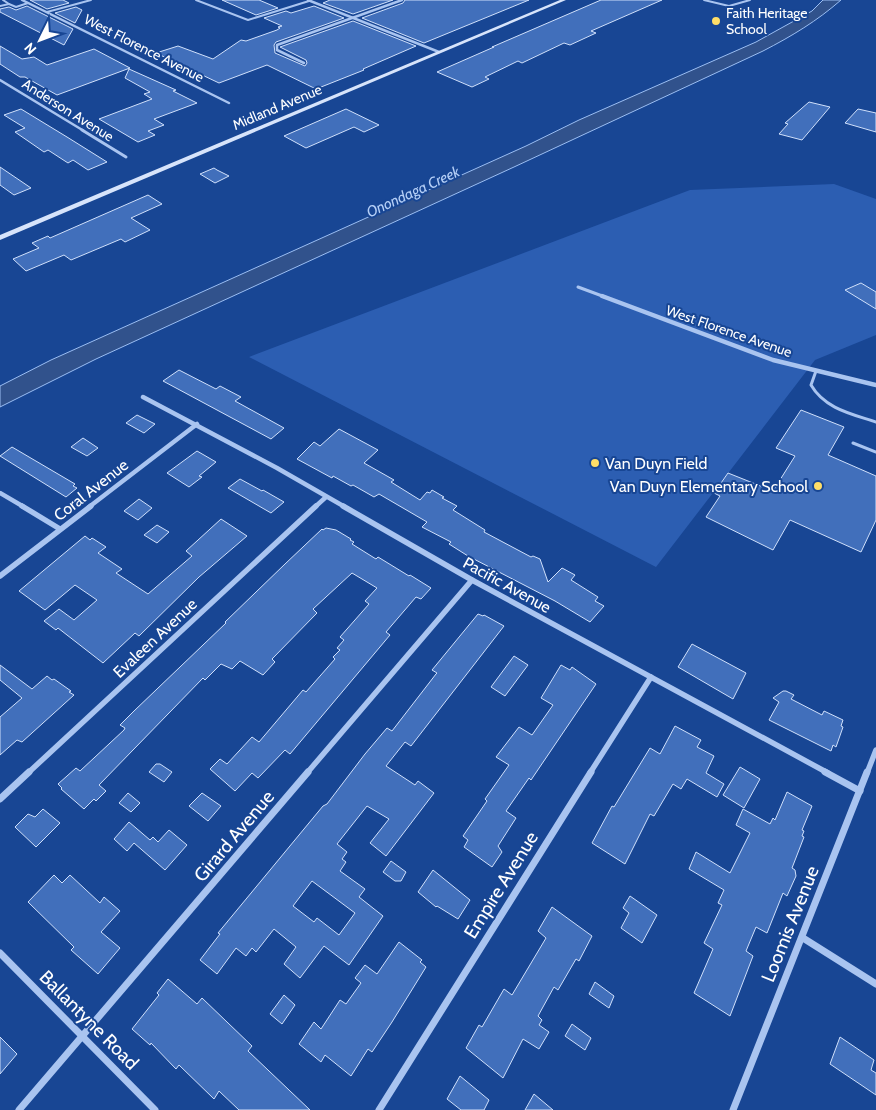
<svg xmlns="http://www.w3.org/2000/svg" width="876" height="1110" viewBox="0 0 876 1110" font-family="Cabin,sans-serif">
	<rect width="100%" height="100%" fill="#184694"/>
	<polygon fill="#2c5eb2" points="834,184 876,199 876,335 815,360 656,567 249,357 690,190"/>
	<path fill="#31528c" stroke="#9bbef3" d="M823,0H841C817,21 792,36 763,51L514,167L96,359L0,407V386L51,360L526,146L579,120L756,42L812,11Z"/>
	<g fill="#416fbb" stroke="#d0e0fb" fill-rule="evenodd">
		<polygon points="30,0 63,0 69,3 47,9"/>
		<polygon points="222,0 259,0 278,8 256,15"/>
		<polygon points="330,0 393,0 353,14 323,3"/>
		<polygon points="405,0 529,0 424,43 362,18 403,3"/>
		<polygon points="601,0 662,0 591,31 596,33 570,45 564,43 522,63 518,61 485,77 489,79 472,87 437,72 494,47 492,47"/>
		<polygon points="27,6 73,29 64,45 0,12 0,9 9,7 16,10"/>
		<polygon points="314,6 344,18 276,42 274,45 275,53 305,66 307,63 306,60 280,47 353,21 416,46 363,69 364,70 316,89 267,65 219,83 156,53 178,46 213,59 241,40 246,41 277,30 280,28 278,27 282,26 264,18 286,11 291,13"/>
		<polygon points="76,7 82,10 75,23 55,13"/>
		<polygon points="0,46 22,59 34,57 47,65 94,49 130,68 57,95 25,77 20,77 0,64"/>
		<polygon points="129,69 176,90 173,91 197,103 154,119 164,125 148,131 155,135 138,142 99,119 152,99 144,94 150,92 125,78"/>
		<polygon points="809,102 830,107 802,140 779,134 788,124 785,123"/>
		<polygon points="21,109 67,137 107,162 88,170 73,160 68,163 48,150 44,152 15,132 25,128 4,115"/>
		<polygon points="346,109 379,125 364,132 354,127 306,148 284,136"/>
		<polygon points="858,109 876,113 876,132 845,123"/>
		<polygon points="0,167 31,188 14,195 0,185"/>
		<polygon points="214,168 217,170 229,176 215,183 200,174"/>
		<polygon points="148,195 162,204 131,218 150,230 125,242 121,239 71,260 64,255 26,271 13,259 39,248 32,243 48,236 50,238"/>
		<polygon points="861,283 876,292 876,309 845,290"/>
		<polygon points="179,370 216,389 220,386 241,397 235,401 284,428 271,439 163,381"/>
		<polygon points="801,410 844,427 828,455 876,476 876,520 861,552 790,520 773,550 706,517 720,496 714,493 728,473 773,491 795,456 776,448"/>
		<polygon points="137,415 155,424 144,433 126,423"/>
		<polygon points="339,429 378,450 364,463 394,480 391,482 420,500 427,492 430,493 432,490 444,497 442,498 457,506 453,510 485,530 484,532 531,557 533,556 540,559 548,582 562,568 575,575 571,580 598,597 595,601 604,606 590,622 555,601 468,556 449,544 451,542 422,527 427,522 379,494 374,497 353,485 351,486 333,476 332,478 297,459 314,442 320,446"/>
		<polygon points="83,438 98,448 87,456 71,447"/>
		<polygon points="12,447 75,484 73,486 77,488 66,497 0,456"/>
		<polygon points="197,451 216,462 199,476 202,477 189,487 167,473"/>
		<polygon points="240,479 262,491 263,490 284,502 271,513 228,488"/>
		<polygon points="139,499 152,508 138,520 124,511"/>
		<polygon points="221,519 247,536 199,577 139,636 135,633 103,663 58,628 56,630 44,621 59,609 74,620 97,600 75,585 45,610 19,591 85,536 90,540 92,538 106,547 98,553 122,569 116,573 148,594 192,556 186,551"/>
		<polygon points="157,525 169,532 157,543 144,535"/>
		<polygon points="326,528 336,530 351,539 350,540 354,542 352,544 376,559 378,557 409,576 410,575 431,588 421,599 416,597 386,632 390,635 290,754 285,750 258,778 252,773 235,791 210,769 220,759 227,764 252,737 259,742 303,690 306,692 335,659 333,657 340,650 337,648 344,640 340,637 369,604 365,601 377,588 352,573 313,609 317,613 272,659 275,662 263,675 240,661 232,669 221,664 205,680 203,678 99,785 106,791 96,801 94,799 84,809 61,789 62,788 58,784 76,768 80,771 124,730 125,728 120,725 134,711 226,623 225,622 285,564 322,529 323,530"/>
		<path d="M478,614L483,616L484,615L504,626L411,746L405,742L386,766L415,785L418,781L434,793L386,856L370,843L389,819L367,806L337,844L347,852L342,859L346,862L340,871L365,889L359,897L383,916L349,965L324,946L300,978L284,964L296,947L274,929L256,952L252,948L246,956L236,948L217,974L200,960L220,934L218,933L323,806L327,804L365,754L387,728L392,731L436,674L437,673L432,670ZM312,881L355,913L339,935L317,918L314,922L293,906Z"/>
		<polygon points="692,644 746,673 733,699 678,667"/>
		<polygon points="514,656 528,665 505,696 491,687"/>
		<polygon points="0,665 32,689 47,676 52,680 54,679 71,691 69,692 74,695 22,742 17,740 0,755 0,717 22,698 0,680"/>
		<polygon points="561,665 570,670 572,667 596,684 531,780 529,778 506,811 516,818 498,846 502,852 492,867 464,847 468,840 463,836 487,801 485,799 509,765 496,757 519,727 532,735 553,705 541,698"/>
		<polygon points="783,691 786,691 794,695 791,699 822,715 824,711 843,720 841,726 843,727 836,747 833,745 831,751 769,720 779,702 773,698"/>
		<polygon points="675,726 701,740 697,747 714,756 706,773 724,784 717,797 687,779 681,789 673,784 654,816 650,814 625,864 592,843 612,806 614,807 650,748 660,754"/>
		<polygon points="156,764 160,764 172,772 164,782 149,772"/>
		<polygon points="740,767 760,779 744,808 723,795"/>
		<polygon points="787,792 812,806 802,830 804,831 802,836 804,837 792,868 795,870 796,876 787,896 783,893 767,933 756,927 746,951 753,956 730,1016 694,993 713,949 704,943 722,905 718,903 724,890 689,869 696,852 730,873 750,833 736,825 743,809 770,824 773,818 775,820"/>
		<polygon points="128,793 140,803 131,812 119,803"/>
		<polygon points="202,793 221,806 208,821 189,806"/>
		<polygon points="43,809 60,823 36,847 15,827 28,814 35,817"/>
		<polygon points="129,822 150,840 153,837 158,842 169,830 187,845 165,870 134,843 127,851 114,839"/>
		<polygon points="391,861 406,872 401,881 395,881 383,872"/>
		<polygon points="433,870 470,900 458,919 437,906 436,907 418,892"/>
		<polygon points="54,875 62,883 70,875 100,903 104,897 120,911 101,932 120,948 98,974 71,950 74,947 28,902"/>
		<polygon points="630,896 657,915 642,943 621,928 629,913 623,908"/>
		<polygon points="552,907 592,936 579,961 576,959 558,990 554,987 538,1016 542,1020 539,1025 549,1032 539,1049 523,1039 503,1078 466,1048 479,1025 482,1027 504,989 512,995 546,938 538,931"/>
		<polygon points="399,942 422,960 420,962 426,967 392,1022 372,1052 368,1049 351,1076 325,1055 321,1062 299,1044 314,1022 321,1029 340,1000 346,1004 361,983 355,978 365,965 377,974"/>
		<polygon points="168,979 197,1004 202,998 252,1046 248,1051 310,1110 239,1110 219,1091 214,1099 179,1065 176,1069 151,1043 150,1045 132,1029 159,995 157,993"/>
		<polygon points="595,982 614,996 609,1008 589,994"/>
		<polygon points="284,995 295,1005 282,1024 270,1014"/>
		<polygon points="572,1024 591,1038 585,1050 565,1036"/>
		<polygon points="0,1037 17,1054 0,1074"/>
		<polygon points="840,1037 874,1060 871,1070 876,1073 876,1095 830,1064"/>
		<polygon points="460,1076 489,1100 484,1110 461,1110 447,1099"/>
		<polygon points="534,1094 553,1110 525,1110"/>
	</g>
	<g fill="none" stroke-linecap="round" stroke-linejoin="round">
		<g stroke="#a9c4f0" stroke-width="2">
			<polyline points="196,0 248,20 309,1"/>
			<polyline points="704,0 729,6 750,0"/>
			<polyline points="9,4 16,7 28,3"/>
			<polyline points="0,6 9,4 3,0"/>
			<polyline points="47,12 91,0"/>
		</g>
		<g stroke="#a9c4f0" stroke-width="3">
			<path d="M816,371L811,385C825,409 852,414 876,422"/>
			<polyline points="853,443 876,452"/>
		</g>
		<g stroke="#a9c4f0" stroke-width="2.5">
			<polyline points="22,0 229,103"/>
			<polyline points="308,0 439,52"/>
			<polyline points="304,63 277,50 277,45 402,0"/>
			<polyline points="0,80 84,131"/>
		</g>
		<g stroke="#a9c4f0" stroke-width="3">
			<polyline points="82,130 126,157"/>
			<polyline points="578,287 605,297"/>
		</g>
		<g stroke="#a9c4f0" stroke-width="4.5">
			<polyline points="602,296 773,360 876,385"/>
			<polyline points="143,397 277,468 345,507"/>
			<polyline points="0,493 24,507"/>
			<polyline points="89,507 197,424"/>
			<polyline points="315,507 326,497"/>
		</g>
		<g stroke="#a9c4f0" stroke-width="5.5">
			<polyline points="22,506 60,529"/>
			<polyline points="343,506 472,580 828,773"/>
			<polyline points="0,576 91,506"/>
			<polyline points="28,773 316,506"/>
			<polyline points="307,773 472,580"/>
			<polyline points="590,773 651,677"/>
			<polyline points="867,773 876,750"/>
		</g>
		<g stroke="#a9c4f0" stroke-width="7">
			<polyline points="825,772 860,791"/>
			<polyline points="0,799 29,772"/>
			<polyline points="803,938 876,984"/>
			<polyline points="0,953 155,1110"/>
			<polyline points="19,1110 308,772"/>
			<polyline points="379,1110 591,772"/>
			<polyline points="733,1110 867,772"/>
		</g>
		<polygon fill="#d7e4fb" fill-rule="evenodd" points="560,0 566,0 0,240 0,235"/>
	</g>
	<g fill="#ffde68" stroke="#184694" stroke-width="2">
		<circle cx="716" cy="21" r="5"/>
		<circle cx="595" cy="463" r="5"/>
		<circle cx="818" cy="486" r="5"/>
	</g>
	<g text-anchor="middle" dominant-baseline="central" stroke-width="4" stroke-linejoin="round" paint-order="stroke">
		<g font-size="14" fill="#fff" stroke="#184694" text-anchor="start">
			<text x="726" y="13">Faith Heritage<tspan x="726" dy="16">School</tspan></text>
		</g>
		<g font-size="14" fill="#fff" stroke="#184694">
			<text transform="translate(144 48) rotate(27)">West Florence Avenue</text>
			<text transform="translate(277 107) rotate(-23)">Midland Avenue</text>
			<text transform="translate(68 110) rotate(32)">Anderson Avenue</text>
			<text transform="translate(729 331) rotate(19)">West Florence Avenue</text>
		</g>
		<g font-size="15" font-style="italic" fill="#b5cff7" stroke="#184694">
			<text transform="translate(413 192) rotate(-25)">Onondaga Creek</text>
		</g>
		<g font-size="16" fill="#fff" stroke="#184694" text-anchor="start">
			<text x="605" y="463">Van Duyn Field</text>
			<text x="808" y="486" text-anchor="end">Van Duyn Elementary School</text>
		</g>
		<g font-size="16" fill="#fff" stroke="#184694">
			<text transform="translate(91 490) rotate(-38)">Coral Avenue</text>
			<text transform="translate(507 585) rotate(29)">Pacific Avenue</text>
			<text transform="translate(155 638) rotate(-43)">Evaleen Avenue</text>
		</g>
		<g font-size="19" fill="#fff" stroke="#184694">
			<text transform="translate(234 836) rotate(-50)">Girard Avenue</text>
			<text transform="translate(501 885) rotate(-58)">Empire Avenue</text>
			<text transform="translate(790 924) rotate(-68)">Loomis Avenue</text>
			<text transform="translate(89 1020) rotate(45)">Ballantyne Road</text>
		</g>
	</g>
	<g transform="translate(40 40) rotate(228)" stroke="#184694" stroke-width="4" paint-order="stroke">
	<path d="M0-4L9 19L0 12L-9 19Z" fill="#ffffff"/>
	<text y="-8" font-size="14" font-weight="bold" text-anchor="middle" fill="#ffffff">N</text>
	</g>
</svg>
